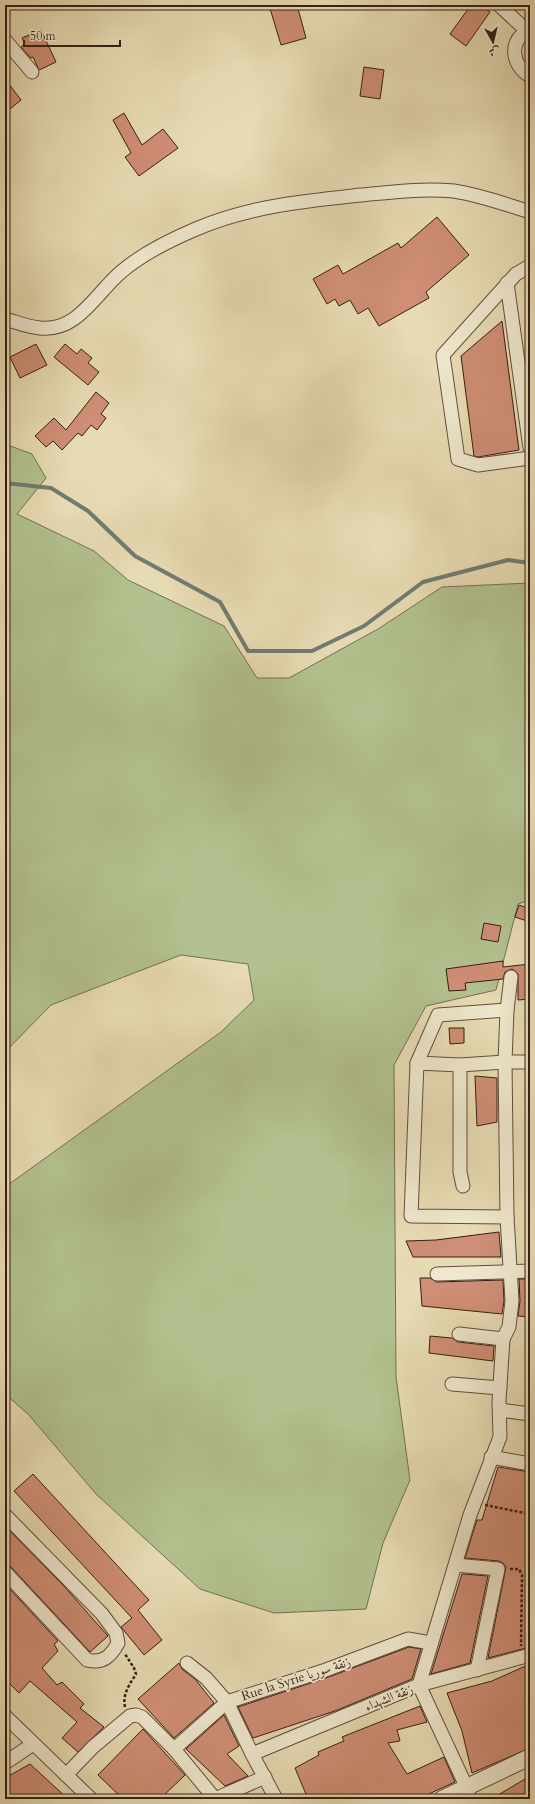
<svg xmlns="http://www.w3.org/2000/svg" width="535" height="1804" viewBox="0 0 535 1804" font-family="Cardo,Amiri,serif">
	<rect width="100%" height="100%" fill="#e7dbb3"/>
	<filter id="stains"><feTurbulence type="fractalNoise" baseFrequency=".005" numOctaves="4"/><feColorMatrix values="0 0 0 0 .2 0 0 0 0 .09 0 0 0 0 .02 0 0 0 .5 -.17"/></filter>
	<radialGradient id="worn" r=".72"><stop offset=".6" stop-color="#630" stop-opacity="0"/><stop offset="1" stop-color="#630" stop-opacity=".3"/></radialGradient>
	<polygon fill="#b2c18f" stroke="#747052" points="5,444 32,454 46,478 17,514 94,551 128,580 224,626 257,678 289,678 378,629 442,587 530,583 530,900 518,904 496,990 426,1006 394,1065 396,1377 410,1480 383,1543 366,1609 274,1613 200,1589 96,1494 28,1414 5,1394 5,1187 221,1032 254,1000 248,964 181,955 51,1005 5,1052"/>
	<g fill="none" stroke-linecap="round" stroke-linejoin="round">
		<polyline stroke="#707c71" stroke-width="4" points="5,483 51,488 88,511 135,556 220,602 248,651 312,651 364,626 423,582 508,560 530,563"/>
	</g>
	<g fill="#cf8e75" stroke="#361e15">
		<polygon points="269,5 297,5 306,38 281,45"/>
		<polygon points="471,5 481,5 490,12 466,46 450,34"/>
		<polygon points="41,30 56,62 39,70 33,57 31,58 21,47 25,44 22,38"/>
		<polygon points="364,67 384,70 380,99 360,96"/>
		<polygon points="5,79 21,100 5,113"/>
		<polygon points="124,113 142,145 163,129 178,148 139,176 125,157 131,153 113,120"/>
		<polygon points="437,217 469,255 426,292 429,298 379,326 368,308 358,314 350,300 339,306 335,299 327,304 313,279 338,265 343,274 398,243 401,248"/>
		<polygon points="502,321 519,450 478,457 474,456 461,356"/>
		<polygon points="36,344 47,365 20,378 10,357"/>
		<polygon points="65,344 77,354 81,349 92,358 88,363 99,372 88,385 54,357"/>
		<polygon points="96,392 109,403 101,414 106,418 97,430 91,425 82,436 78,433 62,450 53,441 46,447 35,436 54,418 66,430"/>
		<polygon points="519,905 530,909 530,922 515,917"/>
		<polygon points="484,923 501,926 498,942 481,939"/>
		<polygon points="503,961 503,967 530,964 530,999 518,1000 518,974 512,969 505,972 503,979 465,983 466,990 449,991 446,969"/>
		<polygon points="449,1028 464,1028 464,1043 450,1044"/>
		<polygon points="475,1076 497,1078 497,1122 477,1126"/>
		<polygon points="499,1232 501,1257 413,1257 406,1241 436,1240"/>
		<polygon points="420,1278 430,1278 437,1282 503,1280 504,1301 502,1314 422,1306"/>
		<polygon points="519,1279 530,1279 530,1317 518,1316 520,1301"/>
		<polygon points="430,1336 452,1338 458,1342 494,1346 493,1361 429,1353"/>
		<polygon points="498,1467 530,1472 530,1647 488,1658 506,1567 503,1563 499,1561 465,1558 477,1520 482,1520"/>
		<polygon points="33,1474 149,1600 138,1610 162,1640 144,1655 121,1627 132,1618 14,1491"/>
		<polygon points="5,1526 62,1584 108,1636 90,1652 11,1567 5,1564"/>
		<polygon points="462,1574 488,1576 470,1663 431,1674"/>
		<polygon points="5,1584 58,1641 54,1644 58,1651 42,1668 57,1685 62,1682 84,1704 80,1708 104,1727 78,1752 62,1738 77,1722 30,1681 19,1693 5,1679"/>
		<polygon points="409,1647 421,1649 412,1679 335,1711 253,1738 238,1707 326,1678"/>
		<polygon points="179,1663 182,1669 195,1679 214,1703 174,1738 138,1699"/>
		<polygon points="530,1664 530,1748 472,1773 462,1731 447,1693 492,1681"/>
		<polygon points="420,1706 427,1722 397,1730 400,1741 388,1743 407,1774 444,1757 455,1782 418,1799 308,1799 295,1768 319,1755 318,1752 344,1741 342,1737"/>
		<polygon points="224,1715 239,1746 227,1754 248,1776 225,1786 186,1749"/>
		<polygon points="143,1729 185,1775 160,1799 123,1799 98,1775"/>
		<polygon points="30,1764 68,1799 5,1799 5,1778"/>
		<polygon points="530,1776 530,1799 491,1799 510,1788"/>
	</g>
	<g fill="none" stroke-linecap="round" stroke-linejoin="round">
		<defs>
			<g id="minor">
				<polyline points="499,5 527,31"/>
				<path d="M530,30C508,39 511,65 530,76"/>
				<polyline points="5,40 32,72"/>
				<polyline points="530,266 516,274 443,355 458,459 478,465 530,458"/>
				<polyline points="507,283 530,448"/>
				<path d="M5,319C16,322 28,327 40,328C78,332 96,293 121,272C143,253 170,240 196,229C250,206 305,201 361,195C392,192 423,188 454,191C480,195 505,204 530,212"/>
				<polyline points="417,1063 438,1015 507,1010"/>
				<polyline points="460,1065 460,1172 463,1186"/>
				<polyline points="507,1217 411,1216 417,1063 460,1065 505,1062 530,1062"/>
				<polyline points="437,1274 530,1271"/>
				<polyline points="459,1334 503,1339"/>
				<polyline points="452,1384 500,1388"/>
				<polyline points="500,1410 530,1414"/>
				<polyline points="491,1457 530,1464"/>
				<polyline points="456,1565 498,1569 477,1670"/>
				<path d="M5,1572L87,1660C103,1664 111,1656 118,1643L116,1633L102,1614L6,1516"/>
				<polyline points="187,1663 206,1678 227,1702 252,1754 276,1799"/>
				<polyline points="5,1716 91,1799"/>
				<polyline points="174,1749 227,1702 323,1671 408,1639 431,1643"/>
				<polyline points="252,1754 419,1685 530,1655"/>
				<polyline points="5,1763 33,1744"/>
				<polyline points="66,1775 93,1747 130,1716 136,1715 142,1717 174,1749 215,1799"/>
				<polyline points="215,1799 265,1777"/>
				<polyline points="470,1799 466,1786 419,1685 470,1515 500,1437 499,1401 503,1339 509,1327 512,1301 507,1217 505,1062 507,1010 511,977"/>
			</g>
			<polyline id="tertiary" points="442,1799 530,1757"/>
		</defs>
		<use href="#minor" stroke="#624d3c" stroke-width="15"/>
		<use href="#tertiary" stroke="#624d3c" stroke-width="18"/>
		<g stroke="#361e15" stroke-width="2.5" stroke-dasharray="3 2" stroke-linecap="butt">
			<polyline points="485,1505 530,1514"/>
			<polyline points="510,1569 519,1569 522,1575 521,1646"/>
			<path d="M125,1707C122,1694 130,1684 136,1674L134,1668L125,1654"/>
		</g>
		<use href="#minor" stroke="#efe8ce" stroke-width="13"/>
		<use href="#tertiary" stroke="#efe8ce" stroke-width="16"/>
	</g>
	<g text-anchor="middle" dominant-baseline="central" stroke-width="3.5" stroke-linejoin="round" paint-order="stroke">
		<g font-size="13" fill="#361e15" stroke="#efe8ce">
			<text transform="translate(296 1679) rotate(-18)">Rue la Syrie زنقة سوريا</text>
			<text transform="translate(389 1698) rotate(-22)">زنقة الشهداء</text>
		</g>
	</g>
	<rect width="535" height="1804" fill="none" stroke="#e7dbb3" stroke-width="20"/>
	<rect x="6" y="6" width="523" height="1792" fill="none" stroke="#361e15" stroke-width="2"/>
	<rect x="10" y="10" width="515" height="1784" fill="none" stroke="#361e15"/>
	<g transform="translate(493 42) rotate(172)" stroke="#efe8ce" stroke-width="3" paint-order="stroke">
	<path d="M0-3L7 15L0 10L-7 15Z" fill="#361e15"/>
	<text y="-6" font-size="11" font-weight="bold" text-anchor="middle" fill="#361e15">ش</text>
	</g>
	<path d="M24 40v6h96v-6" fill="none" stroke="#361e15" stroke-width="2"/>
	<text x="30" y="40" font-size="12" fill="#361e15" stroke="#efe8ce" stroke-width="3" paint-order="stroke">50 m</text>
	<rect width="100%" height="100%" filter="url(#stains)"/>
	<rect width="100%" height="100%" fill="url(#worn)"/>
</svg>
